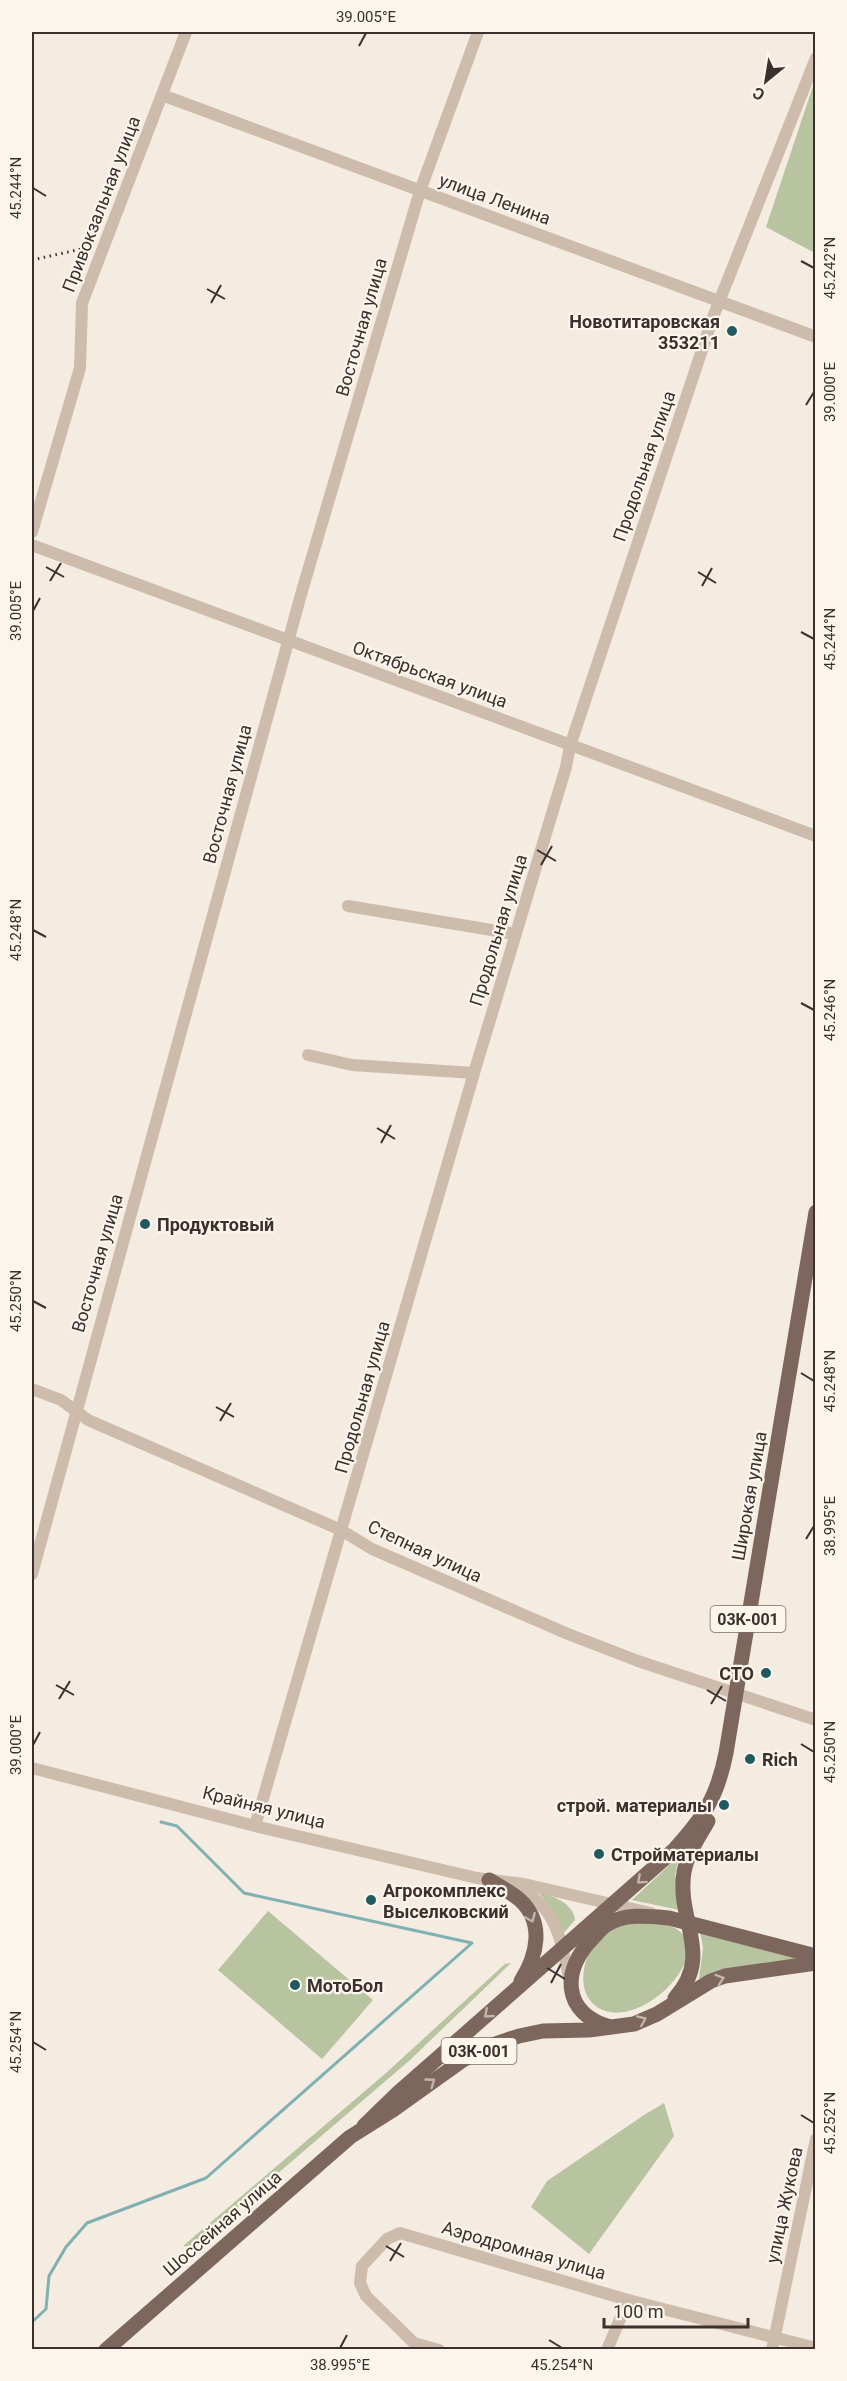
<svg xmlns="http://www.w3.org/2000/svg" width="847" height="2381" viewBox="0 0 847 2381" font-family="Roboto,sans-serif">
	<rect width="100%" height="100%" fill="#f4ebe1"/>
	<g fill="#b8c4a0">
		<polygon points="815,80 816,81 815,253 766,227"/>
		<polygon points="679,1856 675,1875 684,1911 632,1900"/>
		<path d="M539,1893C553,1895 574,1904 575,1920L562,1935L552,1909Z"/>
		<polygon points="268,1911 373,2000 322,2059 218,1970"/>
		<path d="M627,1922C642,1923 660,1921 673,1927C721,1951 639,2035 597,2007C573,1990 584,1952 602,1934C608,1928 620,1926 627,1922Z"/>
		<polygon points="700,1931 815,1959 736,1967 699,1979 703,1948"/>
		<polygon points="511,1963 410,2060 192,2247 183,2246 386,2073 505,1964"/>
		<polygon points="664,2103 674,2136 589,2254 531,2207 547,2181 644,2115"/>
	</g>
	<g fill="none" stroke-linecap="round" stroke-linejoin="round">
		<polyline stroke="#7fb0b2" stroke-width="3" points="32,2322 46,2309 49,2276 66,2247 87,2223 206,2178 472,1943 244,1893 177,1826 161,1822"/>
		<g stroke="#cdbbac" stroke-width="12">
			<polyline points="162,95 816,337"/>
			<polyline points="32,532 80,368 82,303 186,32"/>
			<polyline points="32,545 816,836"/>
			<polyline points="348,906 515,934"/>
			<polyline points="308,1055 352,1065 474,1073"/>
			<polyline points="32,1389 61,1400 88,1420 341,1530 372,1549 568,1634 638,1661 816,1720"/>
			<polyline points="32,1574 302,591 420,191 478,32"/>
			<polyline points="32,1768 255,1826 477,1878 524,1884 651,1913"/>
			<polyline points="255,1826 474,1073 566,767 570,746 713,317 816,58"/>
			<path d="M513,1887C557,1902 561,1942 570,1982"/>
			<polyline points="439,2350 414,2343 366,2296 360,2283 362,2266 387,2239 400,2233 628,2300 816,2348"/>
			<polyline points="607,2350 628,2300"/>
			<polyline points="772,2350 816,2139"/>
		</g>
		<g stroke="#7d675c" stroke-width="15">
			<path d="M489,1880C499,1886 511,1892 520,1900C545,1923 537,1956 521,1981"/>
			<path d="M675,1998C714,1955 676,1920 684,1872C687,1854 699,1837 708,1821"/>
			<path d="M610,2027C562,2013 561,1970 593,1938C597,1934 601,1928 606,1925C625,1913 648,1916 669,1918L816,1956"/>
			<path d="M364,2126L398,2093L673,1851C704,1817 717,1798 726,1753L816,1212"/>
			<polyline points="106,2350 350,2137 393,2110 463,2060 486,2047 519,2036 543,2031 589,2030 634,2024 657,2014 711,1981 725,1976 816,1963"/>
		</g>
		<polyline stroke="#3b302b" stroke-width="3" stroke-dasharray="1.5 4.5" stroke-linecap="butt" points="32,260 86,248"/>
	</g>
	<defs><path id="oneway-chevron" d="M-2-3.5L2.5 0L-2 3.5" fill="none" stroke-width="1.6" stroke-linecap="round" stroke-linejoin="round" transform="scale(1.5)"/></defs>
	<g stroke="#c2b5ac">
		<use href="#oneway-chevron" transform="translate(641 1880) rotate(138)"/>
		<use href="#oneway-chevron" transform="translate(531 1918) rotate(67)"/>
		<use href="#oneway-chevron" transform="translate(720 1979) rotate(-18)"/>
		<use href="#oneway-chevron" transform="translate(488 2014) rotate(139)"/>
		<use href="#oneway-chevron" transform="translate(642 2020) rotate(-23)"/>
		<use href="#oneway-chevron" transform="translate(431 2082) rotate(-36)"/>
	</g>
	<path fill="none" stroke="#3b302b" stroke-width="2" d="M359,46L366,33M33,188L46,196M801,261L814,268M207,289L225,299M211,303L221,285M806,405L814,392M46,567L64,577M698,572L716,583M50,581L61,563M702,586L712,568M33,611L40,598M801,632L814,639M537,850L556,861M541,865L552,846M33,930L46,937M801,1003L814,1010M377,1128L395,1139M381,1143L391,1125M33,1301L46,1308M801,1373L814,1381M216,1407L234,1417M220,1421L231,1403M806,1539L814,1526M56,1685L74,1695M707,1690L726,1701M59,1699L70,1681M711,1704L722,1686M801,1744L814,1752M33,1745L40,1732M547,1968L565,1979M551,1983L561,1964M33,2042L46,2050M801,2115L814,2123M386,2246L404,2257M390,2261L401,2243M549,2340L562,2348M340,2348L347,2335"/>
	<g fill="#1f5a5e" stroke="#fbf5ee" stroke-width="2">
		<circle cx="732" cy="331" r="6"/>
		<circle cx="145" cy="1224" r="6"/>
		<circle cx="766" cy="1673" r="6"/>
		<circle cx="750" cy="1759" r="6"/>
		<circle cx="724" cy="1805" r="6"/>
		<circle cx="599" cy="1854" r="6"/>
		<circle cx="371" cy="1900" r="6"/>
		<circle cx="295" cy="1985" r="6"/>
	</g>
	<g text-anchor="middle" dominant-baseline="central" stroke-width="4.5" stroke-linejoin="round" paint-order="stroke">
		<g fill="#fbf5ee" stroke="#756b66" stroke-width="1.5">
			<rect x="710.5" y="1606" width="75" height="26" rx="4.5"/>
			<rect x="441.5" y="2038" width="75" height="26" rx="4.5"/>
		</g>
		<g font-size="16" font-weight="bold" fill="#3b302b">
			<text x="748" y="1619">03К-001</text>
			<text x="479" y="2051">03К-001</text>
		</g>
		<g font-size="18" fill="#3b302b" stroke="#fbf5ee">
			<text transform="translate(495 199) rotate(20)">улица Ленина</text>
			<text transform="translate(101 204) rotate(-69)">Привокзальная улица</text>
			<text transform="translate(361 327) rotate(-74)">Восточная улица</text>
			<text transform="translate(644 466) rotate(-71)">Продольная улица</text>
			<text transform="translate(430 674) rotate(20)">Октябрьская улица</text>
			<text transform="translate(227 794) rotate(-75)">Восточная улица</text>
			<text transform="translate(498 930) rotate(-73)">Продольная улица</text>
			<text transform="translate(97 1263) rotate(-74)">Восточная улица</text>
			<text transform="translate(362 1397) rotate(-74)">Продольная улица</text>
			<text transform="translate(749 1496) rotate(-80)">Широкая улица</text>
			<text transform="translate(425 1551) rotate(25)">Степная улица</text>
			<text transform="translate(264 1807) rotate(14)">Крайняя улица</text>
			<text transform="translate(784 2205) rotate(-78)">улица Жукова</text>
			<text transform="translate(222 2223) rotate(-41)">Шоссейная улица</text>
			<text transform="translate(524 2250) rotate(16)">Аэродромная улица</text>
		</g>
		<g font-size="18" font-weight="bold" fill="#3b302b" stroke="#fbf5ee" text-anchor="start">
			<text x="720" y="321" text-anchor="end">Новотитаровская<tspan x="720" dy="21">353211</tspan></text>
			<text x="157" y="1224">Продуктовый</text>
			<text x="754" y="1673" text-anchor="end">СТО</text>
			<text x="762" y="1759">Rich</text>
			<text x="712" y="1805" text-anchor="end">строй. материалы</text>
			<text x="611" y="1854">Стройматериалы</text>
			<text x="383" y="1890">Агрокомплекс<tspan x="383" dy="21">Выселковский</tspan></text>
			<text x="307" y="1985">МотоБол</text>
		</g>
	</g>
	<rect width="847" height="2381" fill="none" stroke="#fbf5ee" stroke-width="66"/>
	<g transform="translate(766 81) rotate(210)" stroke="#fbf5ee" stroke-width="4.5" paint-order="stroke">
	<path d="M0-4.5L10 22L0 15L-10 22Z" fill="#3b302b"/>
	<text y="-9" font-size="16" font-weight="bold" text-anchor="middle" fill="#3b302b">С</text>
	</g>
	<path d="M604 2318v9h144v-9" fill="none" stroke="#3b302b" stroke-width="3"/>
	<text x="613" y="2318" font-size="18" fill="#3b302b" stroke="#fbf5ee" stroke-width="4.5" paint-order="stroke">100 m</text>
	<rect x="33" y="33" width="781" height="2315" fill="none" stroke="#3b302b" stroke-width="2"/>
	<g font-size="15" text-anchor="middle" fill="#3b302b">
		<text x="366" y="22">39.005°E</text>
		<text transform="translate(16 188) rotate(-90)" y="5">45.244°N</text>
		<text transform="translate(830 268) rotate(-90)" y="5">45.242°N</text>
		<text transform="translate(830 392) rotate(-90)" y="5">39.000°E</text>
		<text transform="translate(16 611) rotate(-90)" y="5">39.005°E</text>
		<text transform="translate(830 639) rotate(-90)" y="5">45.244°N</text>
		<text transform="translate(16 930) rotate(-90)" y="5">45.248°N</text>
		<text transform="translate(830 1010) rotate(-90)" y="5">45.246°N</text>
		<text transform="translate(16 1301) rotate(-90)" y="5">45.250°N</text>
		<text transform="translate(830 1381) rotate(-90)" y="5">45.248°N</text>
		<text transform="translate(830 1526) rotate(-90)" y="5">38.995°E</text>
		<text transform="translate(16 1745) rotate(-90)" y="5">39.000°E</text>
		<text transform="translate(830 1752) rotate(-90)" y="5">45.250°N</text>
		<text transform="translate(16 2042) rotate(-90)" y="5">45.254°N</text>
		<text transform="translate(830 2123) rotate(-90)" y="5">45.252°N</text>
		<text x="340" y="2370">38.995°E</text>
		<text x="562" y="2370">45.254°N</text>
	</g>
</svg>
